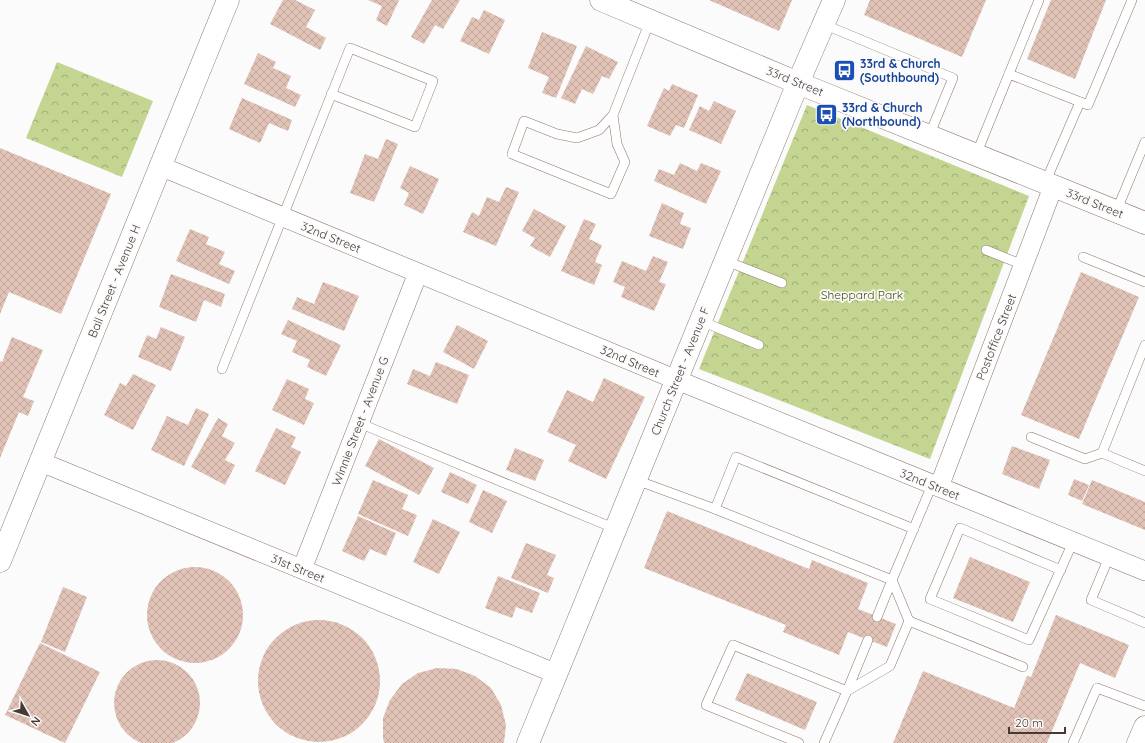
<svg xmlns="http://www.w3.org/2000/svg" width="1145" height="743" viewBox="0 0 1145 743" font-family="Quicksand,sans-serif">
	<defs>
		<pattern id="forest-crowns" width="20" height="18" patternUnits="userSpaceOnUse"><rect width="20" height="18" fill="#c3d590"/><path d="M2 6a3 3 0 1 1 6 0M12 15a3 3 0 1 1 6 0" fill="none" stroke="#a0ae76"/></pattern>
		<pattern id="building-cross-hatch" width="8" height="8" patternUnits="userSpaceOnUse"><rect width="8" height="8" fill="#e1c2b6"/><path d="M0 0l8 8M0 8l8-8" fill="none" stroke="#c2a79d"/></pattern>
	</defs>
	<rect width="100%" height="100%" fill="#fbfbfb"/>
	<g fill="url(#forest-crowns)">
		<polygon points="57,62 153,101 122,177 26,138"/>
		<polygon points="807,105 1029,196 930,459 699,369"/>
	</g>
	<g fill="url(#building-cross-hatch)">
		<polygon points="283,0 295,0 315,10 306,27 326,38 320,50 270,24"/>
		<polygon points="368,0 399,0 387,26 376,20 382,6"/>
		<polygon points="432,0 460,0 443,29 435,25 424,44 411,37"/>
		<polygon points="709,0 792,0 779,31"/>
		<polygon points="870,0 986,0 962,57 864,15"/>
		<polygon points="1051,0 1106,0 1075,79 1027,59"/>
		<polygon points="484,10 505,20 489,54 460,41 472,17 479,20"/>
		<polygon points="542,32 577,46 556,98 542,93 549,77 528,68"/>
		<polygon points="586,46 618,62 609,79 602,76 593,94 582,89 575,104 561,98"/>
		<polygon points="258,53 276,62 273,68 291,76 286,88 301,95 295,107 244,84"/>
		<polygon points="672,84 698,95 684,128 676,125 670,136 647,126 664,88 669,91"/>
		<polygon points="242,98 292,120 288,131 269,123 260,143 229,129"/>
		<polygon points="714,101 736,111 721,144 689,130 700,106 709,111"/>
		<polygon points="386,139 398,144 374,202 350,193 365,154 378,159"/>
		<polygon points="0,148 111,194 61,314 9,292 0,314"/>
		<polygon points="680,163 697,171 701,163 721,171 706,204 654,181 659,169 674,175"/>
		<polygon points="410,166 439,179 423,214 404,205 409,193 400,188"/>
		<polygon points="506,187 519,192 496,246 463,232 472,212 479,216 487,197 499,202"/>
		<polygon points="662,203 684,213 680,224 691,228 683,249 649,236"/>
		<polygon points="534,209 566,226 550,257 530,246 535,238 522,231"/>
		<polygon points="584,219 596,224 589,239 602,245 595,262 602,265 594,285 561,271"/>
		<polygon points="190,229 209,237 206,244 225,252 219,264 235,271 229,284 176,261"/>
		<polygon points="653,256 668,262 659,282 666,284 654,311 621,297 625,287 613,282 622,261 646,271"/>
		<polygon points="1081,272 1139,297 1079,439 1021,415"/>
		<polygon points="171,274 225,294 221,307 204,300 196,322 159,307"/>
		<polygon points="323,282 359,296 344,331 292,309 297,297 314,304"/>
		<polygon points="288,320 341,345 326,376 307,367 310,360 292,352 297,341 281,334"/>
		<polygon points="457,325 488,341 474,369 443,352"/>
		<polygon points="161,327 185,337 171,371 138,357 147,335 156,339"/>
		<polygon points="12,337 43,350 23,397 34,401 28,416 19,412 0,458 0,361 2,362"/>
		<polygon points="436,362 469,375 457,404 407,384 413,369 430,376"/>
		<polygon points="133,374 156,385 133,430 104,415 120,383 126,386"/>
		<polygon points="604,378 645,397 606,479 568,461 576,445 547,432 567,390 593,402"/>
		<polygon points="287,379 309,389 305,399 314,403 304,425 272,410"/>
		<polygon points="196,408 209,414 184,466 151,450 167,416 188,425"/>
		<polygon points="218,418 228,424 222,436 235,443 225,460 235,465 225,485 191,467"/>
		<polygon points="276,428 296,437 291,447 301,452 285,485 255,471"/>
		<polygon points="379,439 434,468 419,495 365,466"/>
		<polygon points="1012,446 1050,460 1039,489 1002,474"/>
		<polygon points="515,448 544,460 535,481 506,470"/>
		<polygon points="450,472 477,485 468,504 441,492"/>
		<polygon points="1074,479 1089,485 1082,501 1068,495"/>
		<polygon points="373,480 408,495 402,509 417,515 408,536 358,514"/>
		<polygon points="1092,480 1145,502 1145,530 1082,504"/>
		<polygon points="483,490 507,501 492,533 469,522"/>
		<polygon points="667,511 809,569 812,560 868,583 858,609 896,624 887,647 848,632 839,655 783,632 786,625 644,568"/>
		<polygon points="358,516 396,533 386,556 370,549 364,561 342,551"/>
		<polygon points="433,519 460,532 439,574 413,562"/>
		<polygon points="526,543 556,555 547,575 554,578 548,593 511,578"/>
		<polygon points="970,557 1030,582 1013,622 953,598"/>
		<circle cx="195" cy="615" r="48"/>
		<polygon points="498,576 540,593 532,613 516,607 512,618 485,608"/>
		<polygon points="63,587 87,597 65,652 41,642"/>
		<polygon points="1056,615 1129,645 1115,678 1080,663 1047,743 893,743 923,671 1014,708 1027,676 1031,677"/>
		<circle cx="319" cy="681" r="61"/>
		<polygon points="40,643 100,672 65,743 5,715"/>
		<circle cx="157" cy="703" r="43"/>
		<polygon points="437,668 457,669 475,676 491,688 501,705 506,725 504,743 384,743 383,738 383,718 390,700 402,684 418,673"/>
		<polygon points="747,673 817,702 805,730 735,700"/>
	</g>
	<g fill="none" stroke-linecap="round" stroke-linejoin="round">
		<defs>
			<g id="service">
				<polyline points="823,24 953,78 929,136"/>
				<polyline points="1009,74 1088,105 1132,0"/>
				<polyline points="613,115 617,144 625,162 611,194 512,154 524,121 557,134 577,138 599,130 613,115 650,21"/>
				<polyline points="976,155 1039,0"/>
				<polyline points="1045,183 1080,102"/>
				<polyline points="1116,212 1145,142"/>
				<polyline points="986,250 1023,265"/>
				<polyline points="1083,257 1145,282"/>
				<polyline points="726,261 782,283"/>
				<polyline points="701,321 759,345"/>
				<polyline points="1145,345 1102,453 1145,471"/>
				<path d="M222,369C264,262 307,155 350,48L433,81L415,127L331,94"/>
				<polyline points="359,423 616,529"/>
				<polyline points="1031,437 1085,459 1102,453"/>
				<polyline points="636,480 715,509 892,580 877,617"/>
				<polyline points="715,509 736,457 914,529"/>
				<polyline points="1109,557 1091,600 1145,623"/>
				<polyline points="1061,570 960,528 930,599 1029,640 1073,542"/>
				<polyline points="909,621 1023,667"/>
				<polyline points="799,743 706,705 733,645 847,691 868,640"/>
				<polyline points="824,743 847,691 890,666 909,621 892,580 932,485"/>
				<polyline points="1073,743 1097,688 1145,706"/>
			</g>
			<g id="minor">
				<polyline points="160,166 677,380 1145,571"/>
				<polyline points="41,462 557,674"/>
				<polyline points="939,487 1053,187"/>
				<polyline points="302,569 418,273"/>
			</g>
			<g id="tertiary">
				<polyline points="601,0 798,83 1145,223"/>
				<polyline points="0,561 228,0"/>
				<polyline points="528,743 798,83 834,0"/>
				<polyline points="1138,743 1145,727"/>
			</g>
		</defs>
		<use href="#service" stroke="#917569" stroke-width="10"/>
		<use href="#minor" stroke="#917569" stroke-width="20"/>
		<use href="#tertiary" stroke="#917569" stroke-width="23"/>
		<use href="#service" stroke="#fff" stroke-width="9"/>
		<use href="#minor" stroke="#fff" stroke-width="19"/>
		<use href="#tertiary" stroke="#fff" stroke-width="22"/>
	</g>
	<defs>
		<symbol id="bus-square" viewBox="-11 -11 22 22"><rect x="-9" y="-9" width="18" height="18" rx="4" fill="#1a4fb4" stroke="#fbfbfb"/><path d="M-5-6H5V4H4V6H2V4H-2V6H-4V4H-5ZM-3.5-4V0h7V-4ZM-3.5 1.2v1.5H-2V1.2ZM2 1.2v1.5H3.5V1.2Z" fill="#fff"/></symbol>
	</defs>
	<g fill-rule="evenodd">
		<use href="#bus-square" x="832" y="58" width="25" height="25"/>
		<use href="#bus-square" x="814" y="102" width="25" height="25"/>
	</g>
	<g text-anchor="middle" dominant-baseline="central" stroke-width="3.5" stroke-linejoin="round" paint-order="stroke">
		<g font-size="12" font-weight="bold" fill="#164399" stroke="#fbfbfb" text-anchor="start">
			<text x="860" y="63">33rd &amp; Church<tspan x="860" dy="14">(Southbound)</tspan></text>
			<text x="842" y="107">33rd &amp; Church<tspan x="842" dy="14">(Northbound)</tspan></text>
		</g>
		<g font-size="12" fill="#463a34" stroke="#fbfbfb">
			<text transform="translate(795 81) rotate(22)">33rd Street</text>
			<text transform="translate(1095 203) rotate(22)">33rd Street</text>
			<text transform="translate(331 237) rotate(22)">32nd Street</text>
			<text transform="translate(114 281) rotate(-68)">Ball Street - Avenue H</text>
			<text transform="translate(996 337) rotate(-69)">Postoffice Street</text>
			<text transform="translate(630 361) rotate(23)">32nd Street</text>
			<text transform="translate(680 371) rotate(-68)">Church Street - Avenue F</text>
			<text transform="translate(360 421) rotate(-69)">Winnie Street - Avenue G</text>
			<text transform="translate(930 484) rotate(22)">32nd Street</text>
			<text transform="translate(298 568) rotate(22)">31st Street</text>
		</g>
		<g font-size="12" fill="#424f0c" stroke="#fbfbfb">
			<text x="862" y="294">Sheppard Park</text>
		</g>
	</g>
	<g transform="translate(28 715) rotate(129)" stroke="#fbfbfb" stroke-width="3" paint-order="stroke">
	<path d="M0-3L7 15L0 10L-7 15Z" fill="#463a34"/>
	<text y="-6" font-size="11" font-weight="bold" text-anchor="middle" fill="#463a34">N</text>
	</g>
	<path d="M1009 727v6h56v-6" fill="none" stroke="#463a34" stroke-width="2"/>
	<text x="1015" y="727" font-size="12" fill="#463a34" stroke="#fbfbfb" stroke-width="3" paint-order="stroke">20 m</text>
</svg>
